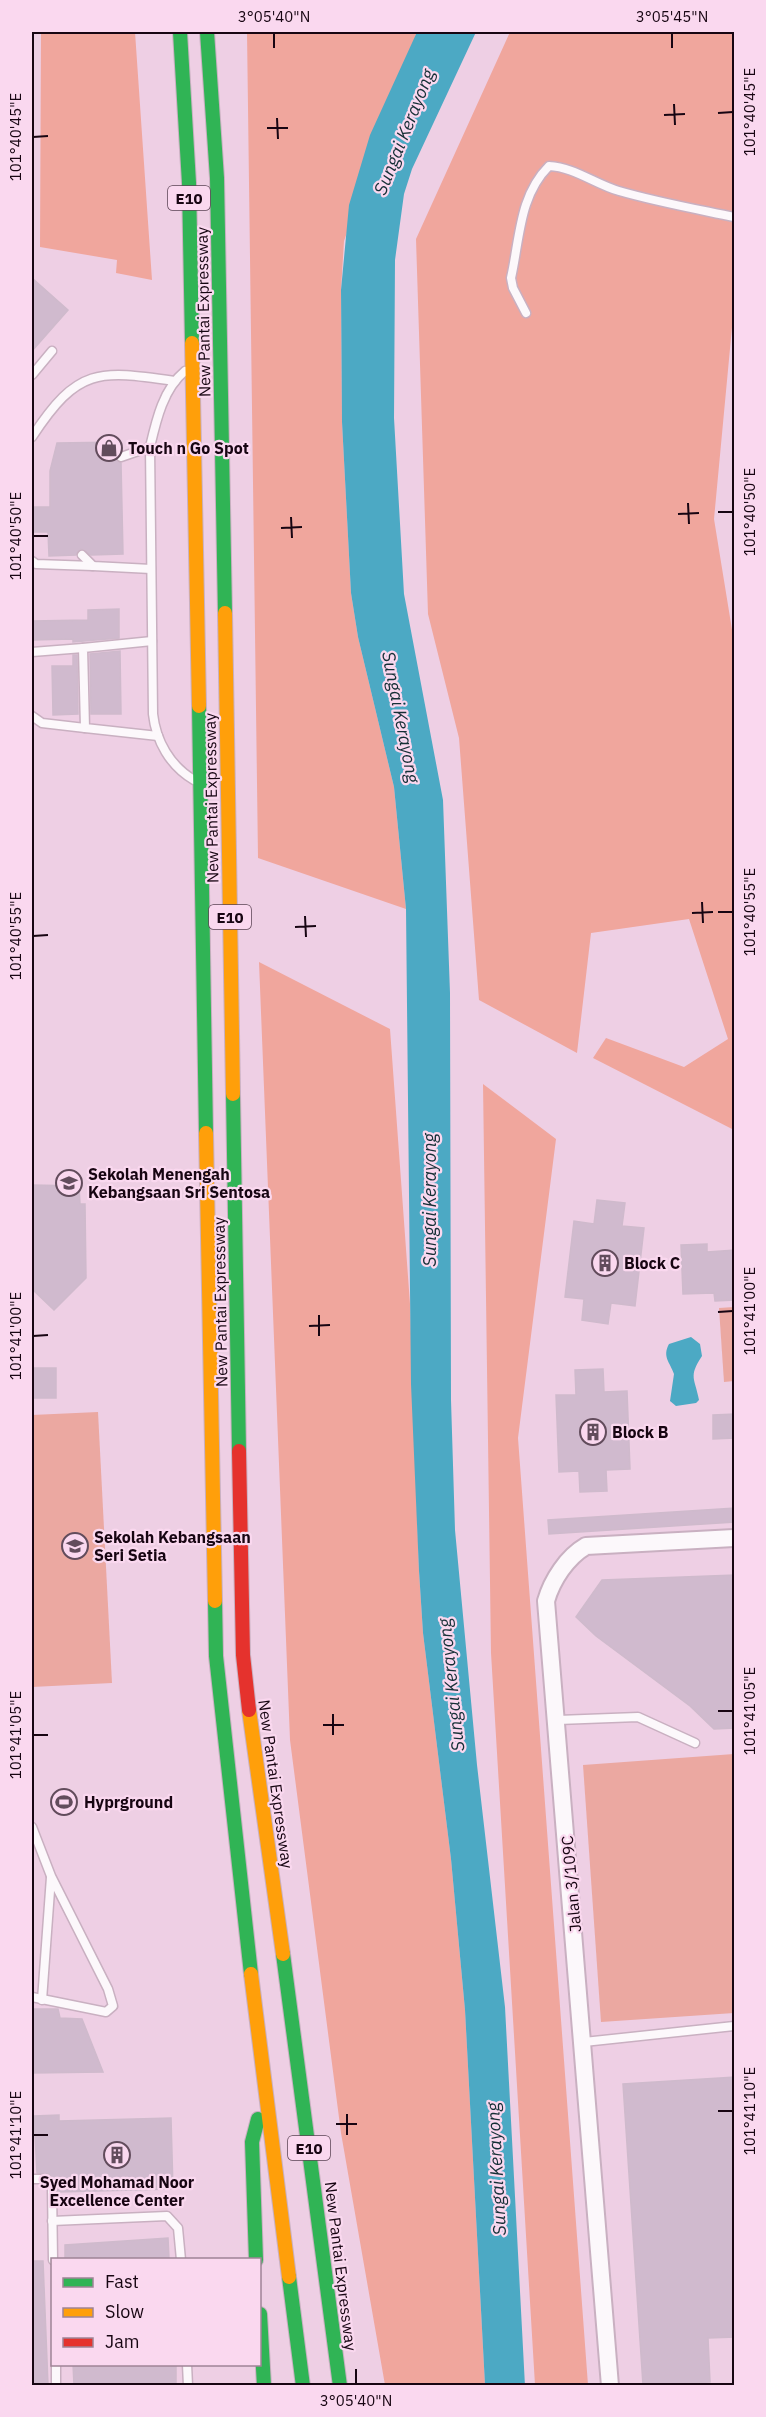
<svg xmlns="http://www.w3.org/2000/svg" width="766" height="2417" viewBox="0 0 766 2417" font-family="'IBM Plex Sans',sans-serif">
	<rect width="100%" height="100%" fill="#eecfe4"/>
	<g fill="#eba8a1">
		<polygon points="734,1307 734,1381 724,1382 719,1308"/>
		<polygon points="98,1412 112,1683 32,1687 32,1415"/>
		<polygon points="734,1754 734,2013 601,2022 583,1765"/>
	</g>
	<g fill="#f0a69d">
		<polygon points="41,32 135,32 152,280 116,273 117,260 40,247"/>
		<polygon points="247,32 417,32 344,241 341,290 342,422 351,593 358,637 394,787 406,909 258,858"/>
		<polygon points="510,32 734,32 734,306 714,519 734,642 734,1130 593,1058 606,1038 684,1067 728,1039 689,919 591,933 577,1053 479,1000 459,738 428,614 416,239"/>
		<polygon points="259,962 390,1029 410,1304 419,1571 423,1633 451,1859 465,2010 485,2385 385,2385 341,2133 290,1740"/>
		<polygon points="483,1084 556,1139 518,1438 588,2385 535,2385 491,1653"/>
	</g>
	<g fill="#4ca9c4">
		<polygon points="417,32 476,32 412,169 404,194 395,260 394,418 404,594 443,800 450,993 451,1400 455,1530 477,1765 505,2007 525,2386 485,2385 465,2010 451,1859 423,1633 419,1571 411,1384 406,909 394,787 358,637 351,593 342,422 341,290 349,205 370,135"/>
		<path d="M691,1337L700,1344L702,1356C688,1377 695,1378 699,1400L696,1403L676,1406L670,1401L674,1374C670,1362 662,1357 669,1344Z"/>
	</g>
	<g fill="#d0bace" stroke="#cfbacc" stroke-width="1.5">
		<polygon points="32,278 68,310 32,351"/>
		<polygon points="120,442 120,450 115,456 121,463 123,554 91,555 81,549 76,555 49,556 48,532 32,532 32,507 50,507 50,471 57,443"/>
		<polygon points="119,609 119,638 73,642 73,639 32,640 32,621 88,620 88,610"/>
		<polygon points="120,651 121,714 91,714 90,654"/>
		<polygon points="73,655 77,655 78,714 53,715 52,666 73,666"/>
		<polygon points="32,1185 79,1186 80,1204 85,1204 86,1278 54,1310 32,1289"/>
		<polygon points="597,1200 625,1203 622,1226 644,1228 635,1306 611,1303 608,1324 582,1320 584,1299 565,1297 574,1221 594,1224"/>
		<polygon points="707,1244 707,1252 735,1250 735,1300 715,1301 714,1293 683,1294 681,1245"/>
		<rect x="32" y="1368" width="24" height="30"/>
		<polygon points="603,1369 604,1392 627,1391 630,1469 606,1470 607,1491 580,1492 579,1471 559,1472 556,1395 576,1395 575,1370"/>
		<polygon points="735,1414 735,1438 713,1439 713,1415"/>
		<polygon points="735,1508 735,1522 549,1534 548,1520"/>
		<polygon points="735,1575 735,1728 714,1729 690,1706 596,1636 576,1617 602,1580"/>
		<polygon points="32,2009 58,2009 60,2018 82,2019 103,2072 32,2073"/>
		<polygon points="735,2077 735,2337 708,2338 710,2382 643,2385 623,2084"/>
		<polygon points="59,2115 59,2121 171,2118 173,2189 58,2192 57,2184 49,2174 37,2173 34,2116"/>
		<polygon points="168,2238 169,2259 65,2257 65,2245"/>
		<polygon points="32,2261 43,2261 48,2385 32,2385"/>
		<polygon points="73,2364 176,2364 176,2385 74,2385"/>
	</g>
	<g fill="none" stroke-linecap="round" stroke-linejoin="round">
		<defs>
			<g id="lane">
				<path d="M526,313L513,288L511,278C520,238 519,196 549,166C574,167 595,184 619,191C657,202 696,209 734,217"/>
				<path d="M185,371C163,389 156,421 150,447L153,714C156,741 170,766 194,780"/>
				<polyline points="32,375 52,351"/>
				<path d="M32,437C78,367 98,370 175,381"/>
				<polyline points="121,457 150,447"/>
				<polyline points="82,555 93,566 151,569"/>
				<polyline points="32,561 36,564 93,566"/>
				<polyline points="152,641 83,648 85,728 158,736"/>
				<polyline points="32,652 83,648"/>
				<polyline points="32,716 42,723 85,728"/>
				<polyline points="558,1720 638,1717 695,1743"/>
				<polyline points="32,1827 51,1876 108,1989 113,2006 106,2012 32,1997"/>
				<polyline points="42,2000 51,1877"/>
				<polyline points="584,2042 734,2026"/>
				<polyline points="32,2179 46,2179 52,2188 53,2260"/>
				<polyline points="52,2221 167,2216 178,2228 181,2260"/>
				<polyline points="56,2364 56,2386"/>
				<polyline points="187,2364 188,2386"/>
			</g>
			<path id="street" d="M610,2386L546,1601C552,1580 567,1557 586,1546L734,1538"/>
			<g id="fast">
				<polyline points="180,32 189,183 192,343"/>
				<polyline points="207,32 217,178 225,613"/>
				<polyline points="199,706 206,1133"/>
				<polyline points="233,1094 239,1451"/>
				<polyline points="215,1601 216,1656 251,1974"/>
				<polyline points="283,1954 340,2386"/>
				<polyline points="256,2260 252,2142 258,2119"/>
				<polyline points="289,2277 303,2386"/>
				<polyline points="260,2314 264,2386"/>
			</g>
			<g id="slow">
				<polyline points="192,343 199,706"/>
				<polyline points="225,613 233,1094"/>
				<polyline points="206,1133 215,1601"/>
				<polyline points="249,1710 283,1954"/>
				<polyline points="251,1974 289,2277"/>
			</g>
			<polyline id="jam" points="239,1451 243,1655 249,1710"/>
		</defs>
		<use href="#lane" stroke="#c9b0c1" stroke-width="11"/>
		<use href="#street" stroke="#c9b0c1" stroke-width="20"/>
		<use href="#fast" stroke="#c9b0c1" stroke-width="16"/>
		<use href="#slow" stroke="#c9b0c1" stroke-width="16"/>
		<use href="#jam" stroke="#c9b0c1" stroke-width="16"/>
		<use href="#lane" stroke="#fcf8fb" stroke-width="8"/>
		<use href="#street" stroke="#fcf8fb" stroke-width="16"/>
		<use href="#fast" stroke="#30b455" stroke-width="14"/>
		<use href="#slow" stroke="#ff9f0a" stroke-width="14"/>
		<use href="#jam" stroke="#e5322d" stroke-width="14"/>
	</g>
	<path fill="none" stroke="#170512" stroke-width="2" d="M274,33V48M672,33V48M674,104L675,125M718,113L733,112M664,115L685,114M277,118L278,139M267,128H288M33,137L48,136M688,503L689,524M718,512H733M678,514L699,513M291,517L292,538M281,528L302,527M33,536H48M702,902L703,923M718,912H733M692,913L713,912M305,916L306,937M295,927L316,926M33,936L48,935M718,1312L733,1311M319,1315V1336M309,1326L330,1325M33,1336L48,1335M718,1711H733M333,1714V1735M323,1725H344M33,1735H48M718,2111H733M347,2114V2135M336,2124H357M33,2135H48M356,2369V2384"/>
	<defs>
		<symbol id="shop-ring" viewBox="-11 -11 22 22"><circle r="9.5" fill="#fad8ef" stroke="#624c5c" stroke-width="1.5"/><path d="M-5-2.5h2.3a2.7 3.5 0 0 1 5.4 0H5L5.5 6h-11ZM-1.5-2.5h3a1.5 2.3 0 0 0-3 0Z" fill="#624c5c"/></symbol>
		<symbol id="school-ring" viewBox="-11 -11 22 22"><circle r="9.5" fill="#fad8ef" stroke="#624c5c" stroke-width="1.5"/><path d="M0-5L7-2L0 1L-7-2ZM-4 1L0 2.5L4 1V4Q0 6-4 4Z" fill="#624c5c"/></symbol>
		<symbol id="building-ring" viewBox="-11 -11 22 22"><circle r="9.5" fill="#fad8ef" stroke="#624c5c" stroke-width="1.5"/><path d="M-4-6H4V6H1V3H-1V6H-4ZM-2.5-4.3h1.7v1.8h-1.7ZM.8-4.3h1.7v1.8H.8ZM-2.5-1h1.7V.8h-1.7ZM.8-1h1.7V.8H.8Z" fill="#624c5c"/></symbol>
		<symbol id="stadium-ring" viewBox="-11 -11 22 22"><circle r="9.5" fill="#fad8ef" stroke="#624c5c" stroke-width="1.5"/><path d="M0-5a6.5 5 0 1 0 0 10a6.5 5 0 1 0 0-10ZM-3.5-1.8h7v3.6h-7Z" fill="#624c5c"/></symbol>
	</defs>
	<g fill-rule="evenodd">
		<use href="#shop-ring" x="94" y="433" width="30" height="30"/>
		<use href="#school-ring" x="54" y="1168" width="30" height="30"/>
		<use href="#building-ring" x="590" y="1248" width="30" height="30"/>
		<use href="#building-ring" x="578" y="1417" width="30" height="30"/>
		<use href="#school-ring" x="60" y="1531" width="30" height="30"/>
		<use href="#stadium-ring" x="49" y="1787" width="30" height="30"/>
		<use href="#building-ring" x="102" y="2140" width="30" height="30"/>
	</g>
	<g text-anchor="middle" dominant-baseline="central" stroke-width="4.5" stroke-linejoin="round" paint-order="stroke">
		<g fill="#fad8ef" stroke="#5b4454" stroke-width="1.5">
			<rect x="168" y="186" width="42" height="24" rx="4.5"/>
			<rect x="209" y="905" width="42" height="24" rx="4.5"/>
			<rect x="288" y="2136" width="42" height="24" rx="4.5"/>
		</g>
		<g font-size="15" font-weight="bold" fill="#170512">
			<text x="189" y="198">E10</text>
			<text x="230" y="917">E10</text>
			<text x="309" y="2148">E10</text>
		</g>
		<g font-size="16" fill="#170512" stroke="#fad8ef">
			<text transform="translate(203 312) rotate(-91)">New Pantai Expressway</text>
			<text transform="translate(211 798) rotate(-91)">New Pantai Expressway</text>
			<text transform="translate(220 1302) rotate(-91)">New Pantai Expressway</text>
			<text transform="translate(276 1784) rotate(82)">New Pantai Expressway</text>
			<text transform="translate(571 1884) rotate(-95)">Jalan 3/109C</text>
			<text transform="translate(341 2266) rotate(83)">New Pantai Expressway</text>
		</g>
		<g font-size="16" font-weight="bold" fill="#170512" stroke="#fad8ef" text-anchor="start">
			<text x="128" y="448">Touch n Go Spot</text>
			<text x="88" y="1174">Sekolah Menengah<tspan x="88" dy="18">Kebangsaan Sri Sentosa</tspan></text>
			<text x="624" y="1263">Block C</text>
			<text x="612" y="1432">Block B</text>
			<text x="94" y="1537">Sekolah Kebangsaan<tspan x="94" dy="18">Seri Setia</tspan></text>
			<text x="84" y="1802">Hyprground</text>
			<text x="117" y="2182" text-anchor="middle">Syed Mohamad Noor<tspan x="117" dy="18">Excellence Center</tspan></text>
		</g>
		<g font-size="18" font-style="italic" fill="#152f36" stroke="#fad8ef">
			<text transform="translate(404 132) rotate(-68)">Sungai Kerayong</text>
			<text transform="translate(401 717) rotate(79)">Sungai Kerayong</text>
			<text transform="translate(429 1200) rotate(-90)">Sungai Kerayong</text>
			<text transform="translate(451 1685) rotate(-96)">Sungai Kerayong</text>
			<text transform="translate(496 2169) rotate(-93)">Sungai Kerayong</text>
		</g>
	</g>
	<rect width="766" height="2417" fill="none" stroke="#fad8ef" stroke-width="66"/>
	<rect x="51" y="2258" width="210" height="108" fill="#fad8ef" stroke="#9f8497" stroke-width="1.5"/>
	<rect x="63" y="2278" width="30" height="9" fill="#30b455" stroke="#9f8497" stroke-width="1.5"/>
	<text x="105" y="2288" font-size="18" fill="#170512">Fast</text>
	<rect x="63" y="2308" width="30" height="9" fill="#ff9f0a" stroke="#9f8497" stroke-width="1.5"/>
	<text x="105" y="2318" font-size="18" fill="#170512">Slow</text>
	<rect x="63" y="2338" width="30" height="9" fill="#e5322d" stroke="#9f8497" stroke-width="1.5"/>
	<text x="105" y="2348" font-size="18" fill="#170512">Jam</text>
	<rect x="33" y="33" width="700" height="2351" fill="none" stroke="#170512" stroke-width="2"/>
	<g font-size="15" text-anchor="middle" fill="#170512">
		<text x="274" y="22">3°05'40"N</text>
		<text x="672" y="22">3°05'45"N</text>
		<text transform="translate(750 112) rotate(-90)" y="5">101°40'45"E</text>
		<text transform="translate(16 137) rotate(-90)" y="5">101°40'45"E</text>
		<text transform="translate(750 512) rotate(-90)" y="5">101°40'50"E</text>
		<text transform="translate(16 536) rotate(-90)" y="5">101°40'50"E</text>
		<text transform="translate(750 912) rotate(-90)" y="5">101°40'55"E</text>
		<text transform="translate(16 936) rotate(-90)" y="5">101°40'55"E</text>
		<text transform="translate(750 1311) rotate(-90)" y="5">101°41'00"E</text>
		<text transform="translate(16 1336) rotate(-90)" y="5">101°41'00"E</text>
		<text transform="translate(750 1711) rotate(-90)" y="5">101°41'05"E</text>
		<text transform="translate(16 1735) rotate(-90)" y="5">101°41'05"E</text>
		<text transform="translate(750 2111) rotate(-90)" y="5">101°41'10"E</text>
		<text transform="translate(16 2135) rotate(-90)" y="5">101°41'10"E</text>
		<text x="356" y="2406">3°05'40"N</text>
	</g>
</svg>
